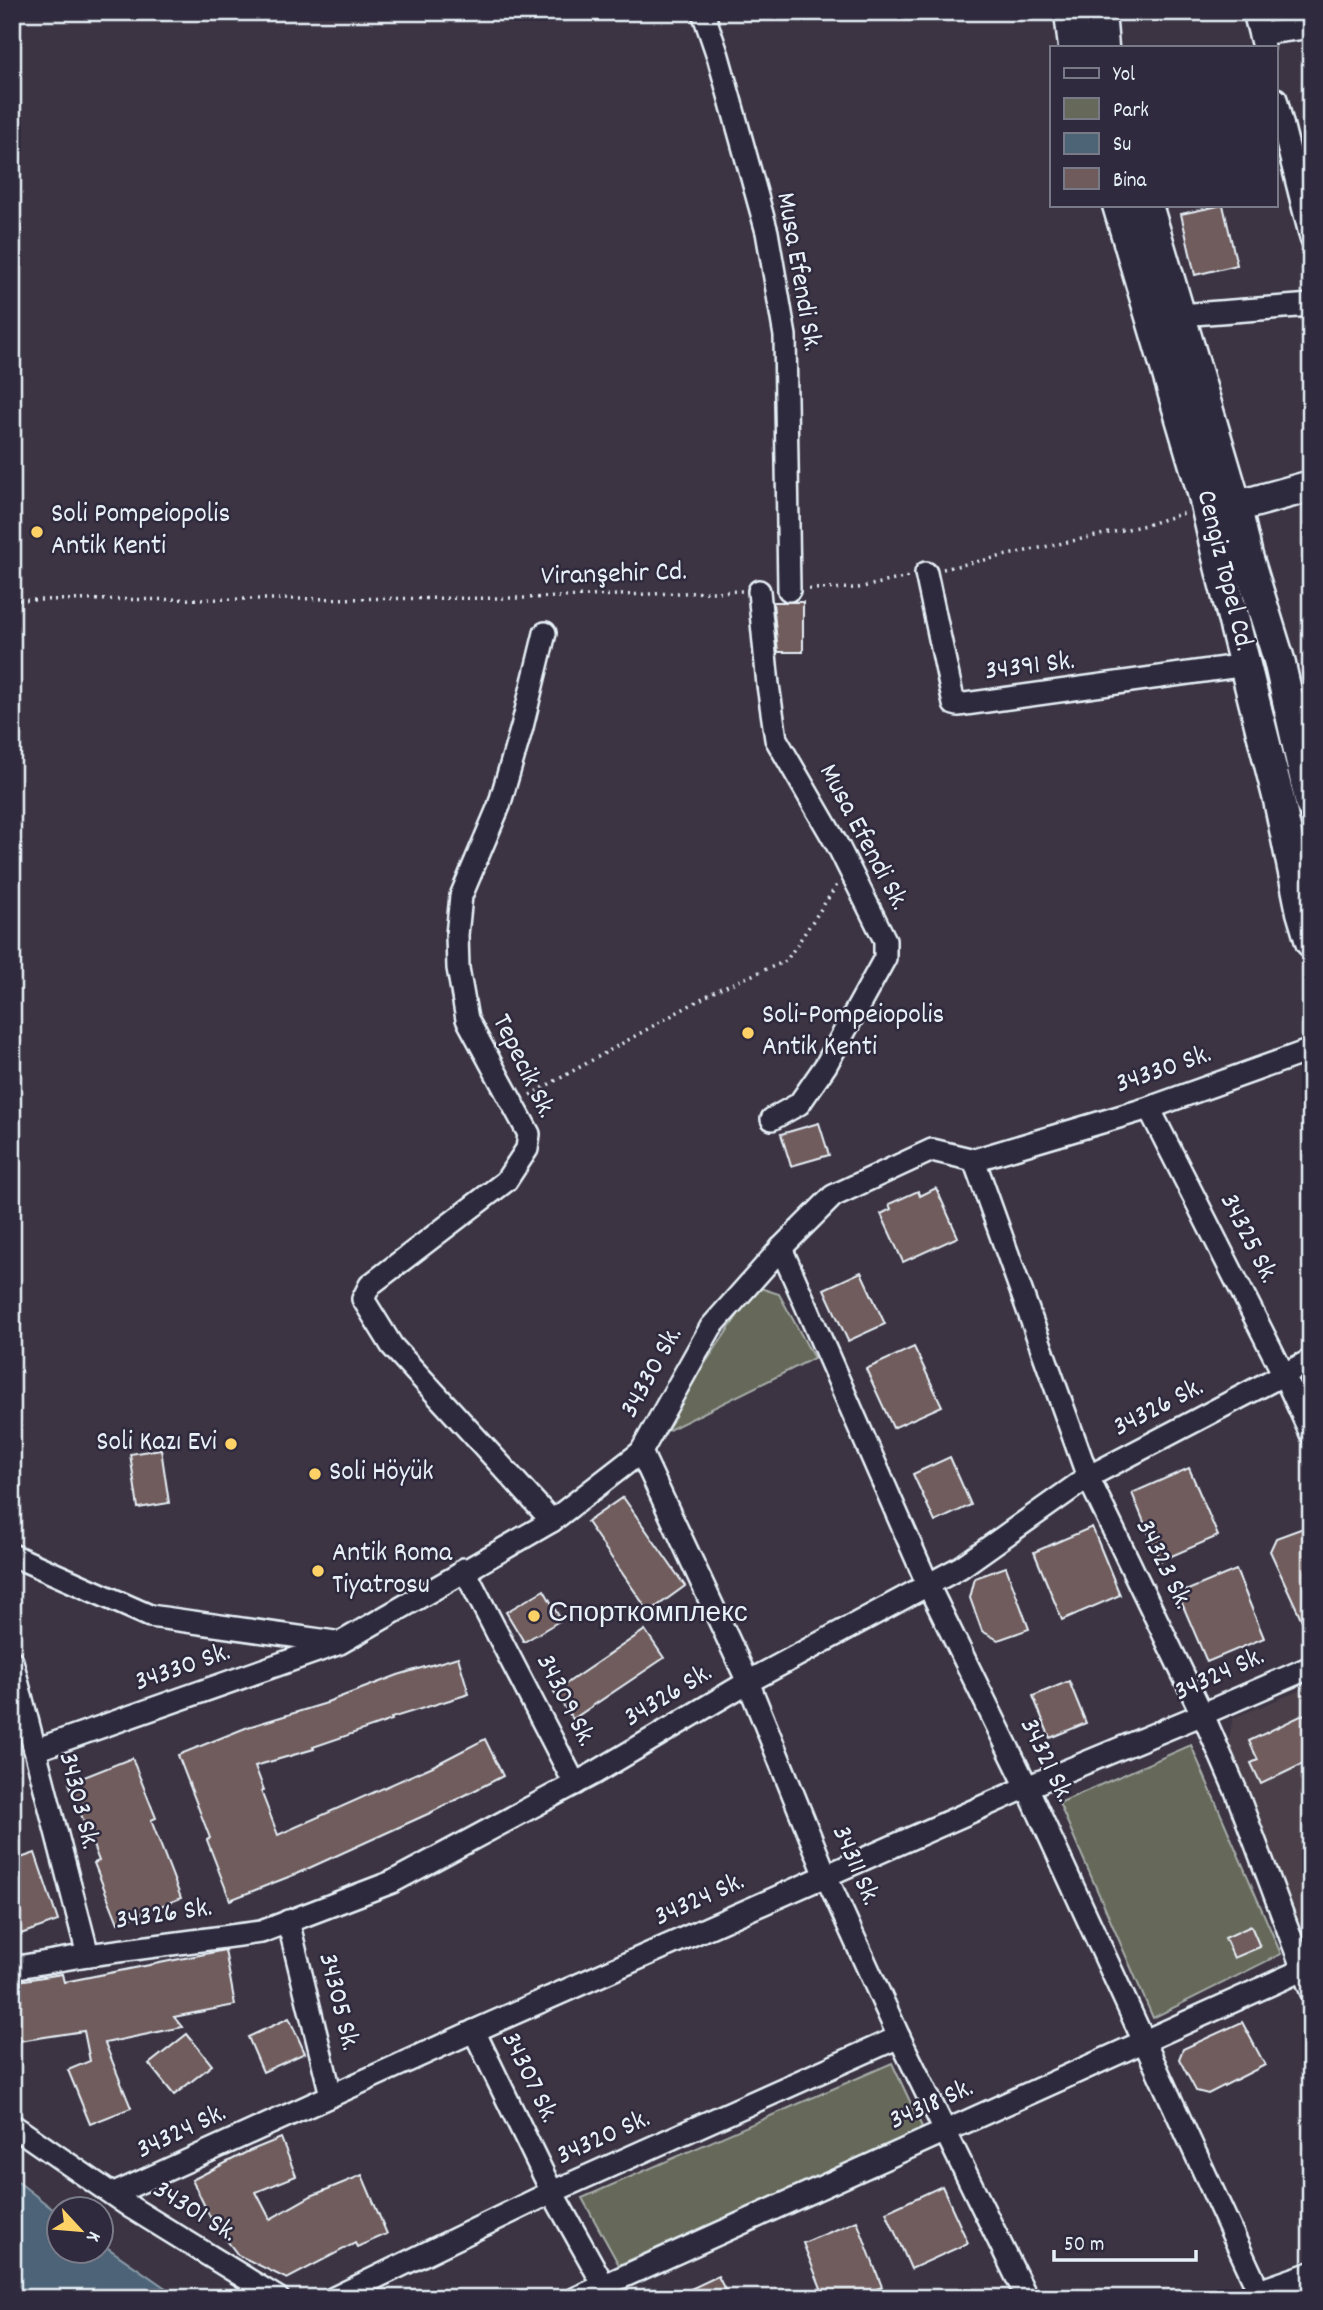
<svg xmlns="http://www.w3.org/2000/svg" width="1323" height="2310" viewBox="0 0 1323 2310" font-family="Dekko,sans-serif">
	<rect width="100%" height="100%" fill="#3c3443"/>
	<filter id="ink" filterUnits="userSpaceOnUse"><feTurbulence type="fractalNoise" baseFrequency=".0143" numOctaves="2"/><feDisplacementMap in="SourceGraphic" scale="14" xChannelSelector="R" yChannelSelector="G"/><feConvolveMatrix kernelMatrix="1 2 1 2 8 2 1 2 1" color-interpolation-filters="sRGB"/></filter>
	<g filter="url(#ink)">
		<polygon fill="#4b404a" points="1311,1686 1311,1940 1303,1941 1228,1744 1233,1718"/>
		<g fill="#66695a" stroke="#a7ada9" stroke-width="2">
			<polygon points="757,1287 779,1294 814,1358 655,1437"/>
			<polygon points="1191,1745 1281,1954 1153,2018 1059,1803"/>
			<polygon points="892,2063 923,2129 619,2265 582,2198"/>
		</g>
		<polygon fill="#4d6477" stroke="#8b9cab" stroke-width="2" points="12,2177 59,2214 60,2250 102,2250 102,2244 180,2298 12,2298"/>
		<g fill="#6f5b5c" stroke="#e8f1f8" stroke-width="2">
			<polygon points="1223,205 1237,265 1195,275 1181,214"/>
			<polygon points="773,602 803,602 803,652 778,652"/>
			<polygon points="819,1123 829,1155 791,1166 781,1134"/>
			<polygon points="936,1188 958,1237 903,1262 881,1214 891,1209 889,1204 918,1191 920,1196"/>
			<polygon points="861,1272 885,1324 848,1341 824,1289"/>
			<polygon points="914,1347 942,1406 893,1428 866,1369"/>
			<polygon points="161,1449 169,1503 138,1508 130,1454"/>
			<polygon points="950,1457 971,1505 935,1522 913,1474"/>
			<polygon points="1189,1468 1218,1536 1160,1561 1132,1493"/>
			<polygon points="623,1497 685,1586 649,1612 587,1522"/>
			<polygon points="1092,1527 1120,1595 1062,1620 1034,1552"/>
			<polygon points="1306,1527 1311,1538 1311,1640 1270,1551 1276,1538"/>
			<polygon points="1006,1567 1029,1629 998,1640 982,1631 970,1598 975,1578"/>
			<polygon points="1236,1570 1264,1638 1207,1662 1178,1594"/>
			<polygon points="544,1590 561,1620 524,1642 506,1612"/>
			<polygon points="645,1630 664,1658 573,1719 554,1692"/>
			<polygon points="458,1657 469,1694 391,1718 392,1720 313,1747 314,1749 255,1766 264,1790 261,1791 278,1835 433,1766 485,1739 503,1776 430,1813 296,1874 230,1900 207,1840 210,1838 178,1755 248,1727 327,1703 327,1702 398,1675"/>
			<polygon points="1069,1681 1086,1723 1050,1738 1033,1696"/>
			<polygon points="1311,1711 1311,1760 1261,1784 1251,1763 1258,1760 1249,1741"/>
			<polygon points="132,1758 156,1818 151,1820 181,1898 118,1923 94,1863 99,1861 69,1783"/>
			<polygon points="35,1853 58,1921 12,1937 12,1861"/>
			<polygon points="1251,1926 1260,1947 1234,1958 1225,1938"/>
			<polygon points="225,1950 235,2005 174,2017 182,2027 105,2043 131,2108 90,2124 68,2070 90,2061 84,2031 12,2042 12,1982 62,1974 64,1982"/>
			<polygon points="289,2018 305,2053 263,2072 248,2037"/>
			<polygon points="1242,2022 1265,2065 1208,2094 1196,2091 1179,2059 1183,2049"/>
			<polygon points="187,2034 212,2065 174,2095 149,2064"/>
			<polygon points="281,2138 296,2176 256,2192 270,2219 311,2196 362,2175 387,2234 357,2247 355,2243 287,2279 238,2255 212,2221 192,2180 247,2152"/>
			<polygon points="942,2186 968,2243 911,2269 886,2212"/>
			<polygon points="857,2221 882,2287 855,2298 825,2298 803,2243"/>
			<polygon points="718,2276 729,2298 672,2298"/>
		</g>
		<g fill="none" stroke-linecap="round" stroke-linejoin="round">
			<defs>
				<g id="street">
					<polyline points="703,12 718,56 767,232 785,336 789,590"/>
					<polyline points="1254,12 1263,47"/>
					<polyline points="1260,34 1311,27"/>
					<polyline points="1276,99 1311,238"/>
					<polyline points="1180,315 1311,305"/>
					<polyline points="926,573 954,704 958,705 1246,665"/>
					<polyline points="759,591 768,685 776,739 839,848 885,940 885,958 826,1065 799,1104 772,1119"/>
					<polyline points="545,633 522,727 499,806 461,896 457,935 458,968 467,1019 529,1134 527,1149 506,1181 370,1285 363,1299 392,1346 552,1521"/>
					<polyline points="1149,1108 1284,1375 1311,1434"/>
					<polyline points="974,1160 1088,1477 1206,1722 1236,1791 1311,1991"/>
					<polyline points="781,1248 928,1585 1027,1787 1262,2298"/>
					<polyline points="641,1452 748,1682 826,1876 899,2037 1027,2298"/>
					<polyline points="12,1555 150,1616 335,1642"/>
					<polyline points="464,1569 575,1784"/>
					<polyline points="12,1661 88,1955"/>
					<polyline points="35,1750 340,1643 552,1521 641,1452 711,1327 781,1248 833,1196 932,1150 974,1160 1149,1108 1311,1050"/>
					<polyline points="288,1921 331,2095"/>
					<polyline points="12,1968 88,1955 261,1932 392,1882 593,1774 748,1682 961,1567 1088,1477 1311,1360"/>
					<polyline points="474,2031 552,2192 611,2298"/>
					<polyline points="12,2125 132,2208 278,2298"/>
					<polyline points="114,2194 474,2031 1027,1787 1203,1714 1311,1667"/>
					<polyline points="334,2298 552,2192 899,2037"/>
					<polyline points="576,2298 1311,1966"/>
					<polyline points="1246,2298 1259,2291 1311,2273"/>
				</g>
				<g id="secondary">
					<polyline points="1070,12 1074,47"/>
					<polyline points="1100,12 1103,47"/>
					<polyline points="1118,205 1204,496 1220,566 1279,800 1302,912 1311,942"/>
					<polyline points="1147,205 1234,499 1247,556 1279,660 1311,804"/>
					<polyline points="1217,512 1311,486"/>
				</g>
			</defs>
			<use href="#street" stroke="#e8f1f8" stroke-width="26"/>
			<use href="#secondary" stroke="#e8f1f8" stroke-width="35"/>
			<g stroke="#e8f1f8" stroke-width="3.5" stroke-dasharray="2 5" stroke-linecap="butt">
				<polyline points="943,569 1146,525 1184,513"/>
				<polyline points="809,589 858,588 908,577"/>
				<polyline points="12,600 526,598 742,591"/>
				<polyline points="530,1095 719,989 786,961 837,885"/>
			</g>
			<use href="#street" stroke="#2f2a3d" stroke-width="21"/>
			<use href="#secondary" stroke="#2f2a3d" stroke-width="30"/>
		</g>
	</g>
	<g fill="#ffd166" stroke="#2f2a3d" stroke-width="2.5">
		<circle cx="37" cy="532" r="7"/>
		<circle cx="748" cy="1033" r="7"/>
		<circle cx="231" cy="1444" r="7"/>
		<circle cx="315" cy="1474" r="7"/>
		<circle cx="318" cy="1571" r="7"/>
		<circle cx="534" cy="1616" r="7"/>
	</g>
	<g text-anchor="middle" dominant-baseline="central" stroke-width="5" stroke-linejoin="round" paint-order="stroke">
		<g font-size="28" fill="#e8f1f8" stroke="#2f2a3d">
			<text transform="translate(797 272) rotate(80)">Musa Efendi Sk.</text>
			<text transform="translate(1223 571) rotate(76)">Cengiz Topel Cd.</text>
			<text transform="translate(614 576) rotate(-2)">Viranşehir Cd.</text>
			<text transform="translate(1030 668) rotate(-7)">34391 Sk.</text>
			<text transform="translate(862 838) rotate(62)">Musa Efendi Sk.</text>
			<text transform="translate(522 1067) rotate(64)">Tepecik Sk.</text>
			<text transform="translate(1164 1071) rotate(-19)">34330 Sk.</text>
			<text transform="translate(1247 1239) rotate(63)">34325 Sk.</text>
			<text transform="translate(653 1373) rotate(-61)">34330 Sk.</text>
			<text transform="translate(1159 1409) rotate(-27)">34326 Sk.</text>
			<text transform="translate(1162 1565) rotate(64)">34323 Sk.</text>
			<text transform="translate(183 1669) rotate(-19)">34330 Sk.</text>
			<text transform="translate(1220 1676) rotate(-24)">34324 Sk.</text>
			<text transform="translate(669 1697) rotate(-31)">34326 Sk.</text>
			<text transform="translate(564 1701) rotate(63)">34309 Sk.</text>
			<text transform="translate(1045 1761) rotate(64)">34321 Sk.</text>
			<text transform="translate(77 1801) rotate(76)">34303 Sk.</text>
			<text transform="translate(854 1866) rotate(67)">34311 Sk.</text>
			<text transform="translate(700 1901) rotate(-24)">34324 Sk.</text>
			<text transform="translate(164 1916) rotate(-8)">34326 Sk.</text>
			<text transform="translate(337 2002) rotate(76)">34305 Sk.</text>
			<text transform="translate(528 2078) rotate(64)">34307 Sk.</text>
			<text transform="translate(932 2106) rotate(-24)">34318 Sk.</text>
			<text transform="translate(182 2133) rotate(-25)">34324 Sk.</text>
			<text transform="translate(604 2139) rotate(-24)">34320 Sk.</text>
			<text transform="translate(194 2213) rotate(32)">34301 Sk.</text>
		</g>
		<g font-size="28" fill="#e8f1f8" stroke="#2f2a3d" text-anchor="start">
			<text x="51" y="516">Soli Pompeiopolis<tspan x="51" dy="32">Antik Kenti</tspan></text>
			<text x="762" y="1017">Soli-Pompeiopolis<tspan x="762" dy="32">Antik Kenti</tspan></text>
			<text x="217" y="1444" text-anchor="end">Soli Kazı Evi</text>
			<text x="329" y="1474">Soli Höyük</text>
			<text x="332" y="1555">Antik Roma<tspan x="332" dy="32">Tiyatrosu</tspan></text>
			<text x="548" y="1616">Спорткомплекс</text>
		</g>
	</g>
	<rect width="1323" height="2310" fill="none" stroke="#2f2a3d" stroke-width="42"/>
	<rect x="21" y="21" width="1281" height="2268" fill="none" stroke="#e8f1f8" stroke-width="2.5" filter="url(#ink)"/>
	<rect x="1050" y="46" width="228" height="161" fill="#2f2a3d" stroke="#797a88" stroke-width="2"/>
	<rect x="1064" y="68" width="35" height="10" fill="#2f2a3d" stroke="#797a88" stroke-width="2"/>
	<text x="1113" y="80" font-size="21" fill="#e8f1f8">Yol</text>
	<rect x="1064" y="98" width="35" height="21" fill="#66695a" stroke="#797a88" stroke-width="2"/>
	<text x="1113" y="116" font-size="21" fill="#e8f1f8">Park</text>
	<rect x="1064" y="133" width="35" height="21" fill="#4d6477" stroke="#797a88" stroke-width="2"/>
	<text x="1113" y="150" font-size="21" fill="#e8f1f8">Su</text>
	<rect x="1064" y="168" width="35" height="21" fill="#6f5b5c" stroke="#797a88" stroke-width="2"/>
	<text x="1113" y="186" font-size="21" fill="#e8f1f8">Bina</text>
	<g transform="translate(80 2230) rotate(116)"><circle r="33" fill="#2f2a3d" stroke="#797a88" stroke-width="2"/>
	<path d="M0-5L12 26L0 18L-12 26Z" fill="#ffd166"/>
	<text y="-10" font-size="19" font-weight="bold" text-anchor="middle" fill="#e8f1f8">K</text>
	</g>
	<path d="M1054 2250v10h142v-10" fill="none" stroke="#e8f1f8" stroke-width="3.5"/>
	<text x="1064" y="2250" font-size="21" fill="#e8f1f8" stroke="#2f2a3d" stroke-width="5" paint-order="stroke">50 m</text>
</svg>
